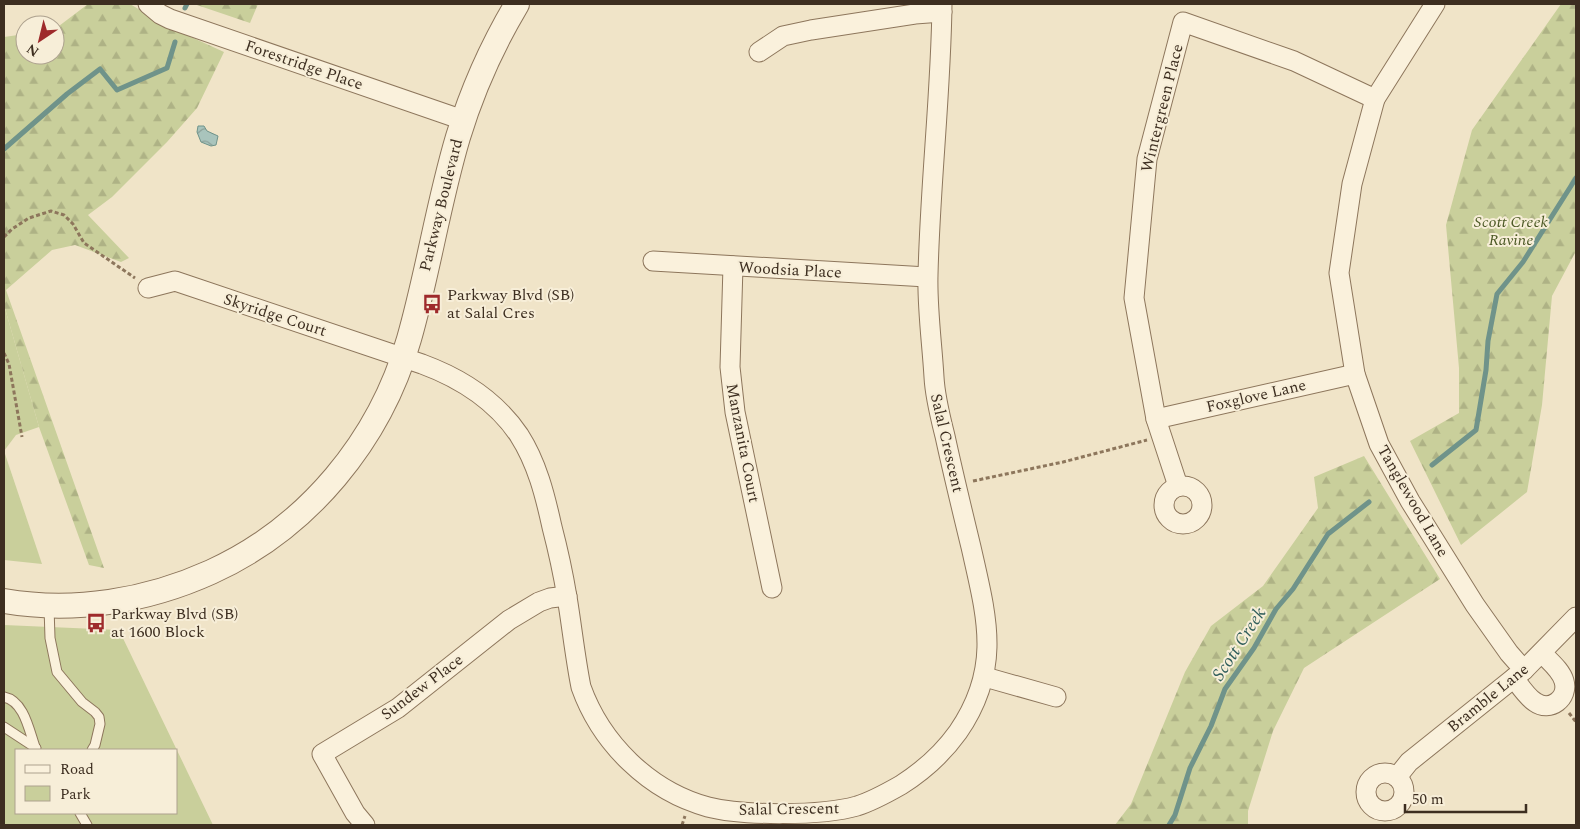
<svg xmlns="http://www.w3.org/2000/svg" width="1580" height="829" viewBox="0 0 1580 829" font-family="Spectral,serif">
	<defs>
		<pattern id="forest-firs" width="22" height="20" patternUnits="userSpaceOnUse" patternTransform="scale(1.25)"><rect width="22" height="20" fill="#c9cf9b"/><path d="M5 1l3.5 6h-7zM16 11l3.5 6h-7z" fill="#aeb285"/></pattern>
		<pattern id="water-waves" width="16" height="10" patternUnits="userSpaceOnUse" patternTransform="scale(1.25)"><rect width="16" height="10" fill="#a9c4bc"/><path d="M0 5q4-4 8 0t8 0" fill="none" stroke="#8ba098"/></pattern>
	</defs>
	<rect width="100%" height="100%" fill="#f0e4c8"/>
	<g fill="#c9cf9b" fill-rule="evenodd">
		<polygon points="4,305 39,427 16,435 4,451"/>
		<polygon points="4,451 42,564 4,560"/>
		<path d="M4,625L119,630L213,825H4ZM16,750H176V813H16Z"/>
	</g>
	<g fill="url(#forest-firs)">
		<polygon points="88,4 130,4 167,26 224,52 197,108 167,142 112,197 88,215 129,258 121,262 75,245 52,250 6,290 104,568 89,565 39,427 4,305 4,37 25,34 25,55 55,55 55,29"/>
		<polygon points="194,4 258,4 250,23"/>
		<polygon points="1561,4 1576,4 1576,251 1552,296 1542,405 1527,492 1461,545 1410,441 1459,413 1459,368 1446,225 1472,130"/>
		<polygon points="1364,456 1440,579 1304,668 1273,731 1248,811 1248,825 1115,825 1131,804 1185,672 1211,626 1263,586 1318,508 1314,477"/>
	</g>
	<polygon fill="url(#water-waves)" stroke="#6f938a" points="198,126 204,126 207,131 218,136 216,145 211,146 201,142 197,132"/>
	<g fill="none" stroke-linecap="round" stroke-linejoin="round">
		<g stroke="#6f938a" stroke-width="5">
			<polyline points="185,8 187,4"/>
			<polyline points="4,149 67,94 100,69 117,90 167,68 175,42"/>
			<polyline points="1432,465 1476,430 1486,370 1488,341 1497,294 1523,262 1576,178"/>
			<polyline points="1169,825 1175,815 1190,768 1211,726 1225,689 1254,648 1276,609 1293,589 1328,534 1369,502"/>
		</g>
		<defs>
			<g id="service">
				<polyline points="49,607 50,638 57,672 82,702 95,712 99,717 100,724 95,745 92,750"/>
				<path d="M4,697C24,701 29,730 35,747"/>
				<polyline points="4,727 36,748"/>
				<polyline points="80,813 87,825"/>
			</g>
			<g id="minor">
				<polyline points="148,4 160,14 170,19 463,120"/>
				<polyline points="1435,4 1375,99 1352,184 1339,273 1355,374 1379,444 1410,501 1475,605 1509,653 1524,670"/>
				<polyline points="759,52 783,36 811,30 915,14 942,12"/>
				<polyline points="653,261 927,277"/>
				<polyline points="733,266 730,367 735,412 772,588"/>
				<path d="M148,288L175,281L422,364C460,378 496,401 519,435C537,463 545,495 552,527C558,550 563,573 567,597C572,627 575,657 581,687C601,743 649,791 708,807C743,816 822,816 857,806C873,801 887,793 901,785C923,771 943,753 958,732C1002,668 987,618 971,547C962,510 953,473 945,436C940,416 935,397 934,377C932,343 927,308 928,275C930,184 941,94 942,4"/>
				<polyline points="1156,419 1355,374"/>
				<circle cx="1183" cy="505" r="19"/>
				<polyline points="1178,486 1156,419 1134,298 1147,159 1183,22 1294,61 1375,99"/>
				<polyline points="985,677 1056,697"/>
				<path d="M1514,678C1520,686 1527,697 1535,702C1550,713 1569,698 1564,681C1561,670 1549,661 1542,653"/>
				<circle cx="1385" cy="792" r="19"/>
				<polyline points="1397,777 1409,762 1524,670 1576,617"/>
				<polyline points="365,825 355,813 322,754 398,708 509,620 539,602 550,598 567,596"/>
			</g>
			<path id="tertiary" d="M4,601C74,613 147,601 211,572C308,528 380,440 409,339C428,273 438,204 458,137C472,91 492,46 517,4"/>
		</defs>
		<use href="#service" stroke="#8d765c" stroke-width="11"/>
		<use href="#minor" stroke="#8d765c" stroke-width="21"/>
		<use href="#tertiary" stroke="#8d765c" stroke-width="26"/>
		<g stroke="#8d765c" stroke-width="3" stroke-dasharray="4 2.5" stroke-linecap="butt">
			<polyline points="4,237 12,229 29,218 51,211 64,215 73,224 84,243 135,278"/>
			<polyline points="4,353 9,364 22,437"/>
			<polyline points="973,481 1063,462 1147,440"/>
			<polyline points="1569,713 1576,722"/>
			<polyline points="682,825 685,816"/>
		</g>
		<use href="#service" stroke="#faf1dc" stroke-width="9"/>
		<use href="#minor" stroke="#faf1dc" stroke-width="19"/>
		<use href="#tertiary" stroke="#faf1dc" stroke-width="24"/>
	</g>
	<defs>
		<symbol id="bus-bare" viewBox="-9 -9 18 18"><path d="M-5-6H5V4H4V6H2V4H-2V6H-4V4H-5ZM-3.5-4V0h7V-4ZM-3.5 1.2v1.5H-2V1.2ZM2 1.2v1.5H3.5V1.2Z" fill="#9e2a2b" stroke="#f7eed8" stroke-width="2.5" paint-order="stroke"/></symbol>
	</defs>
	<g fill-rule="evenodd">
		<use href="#bus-bare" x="418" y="290" width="28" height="28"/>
		<use href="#bus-bare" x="82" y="609" width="28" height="28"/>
	</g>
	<g text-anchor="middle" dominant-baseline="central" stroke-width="4" stroke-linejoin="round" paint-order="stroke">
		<g font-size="16" fill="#3d2e20" stroke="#f7eed8">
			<text transform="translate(304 65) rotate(19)">Forestridge Place</text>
			<text transform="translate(1162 108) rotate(-76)">Wintergreen Place</text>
			<text transform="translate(441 205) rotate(-76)">Parkway Boulevard</text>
			<text transform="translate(790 270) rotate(3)">Woodsia Place</text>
			<text transform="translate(275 315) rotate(18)">Skyridge Court</text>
			<text transform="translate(1256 396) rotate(-13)">Foxglove Lane</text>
			<text transform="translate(743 443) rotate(79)">Manzanita Court</text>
			<text transform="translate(947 443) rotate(77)">Salal Crescent</text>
			<text transform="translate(1413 501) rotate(60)">Tanglewood Lane</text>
			<text transform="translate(422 687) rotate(-37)">Sundew Place</text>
			<text transform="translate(1488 698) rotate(-39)">Bramble Lane</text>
			<text transform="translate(789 809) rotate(-1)">Salal Crescent</text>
		</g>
		<g font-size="16" font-style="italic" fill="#4d5a26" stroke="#f7eed8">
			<text x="1511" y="222">Scott Creek<tspan x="1511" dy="18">Ravine</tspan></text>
		</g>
		<g font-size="16" fill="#3d2e20" stroke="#f7eed8" text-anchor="start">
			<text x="447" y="295">Parkway Blvd (SB)<tspan x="447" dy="18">at Salal Cres</tspan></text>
			<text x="111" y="614">Parkway Blvd (SB)<tspan x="111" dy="18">at 1600 Block</tspan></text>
		</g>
		<g font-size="18" font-style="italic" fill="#2f5d5a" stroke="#f7eed8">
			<text transform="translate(1239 644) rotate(-57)">Scott Creek</text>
		</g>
	</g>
	<rect width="1580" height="829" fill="none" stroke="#3d2e20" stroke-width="10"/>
	<rect x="15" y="749" width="162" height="65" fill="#f7eed8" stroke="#ada18e"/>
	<rect x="25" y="765" width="25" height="8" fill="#faf1dc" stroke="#ada18e"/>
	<text x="60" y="774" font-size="15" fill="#3d2e20">Road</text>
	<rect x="25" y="786" width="25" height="15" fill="#c9cf9b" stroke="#ada18e"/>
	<text x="60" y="799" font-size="15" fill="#3d2e20">Park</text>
	<g transform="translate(40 40) rotate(215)"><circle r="24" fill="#f7eed8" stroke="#ada18e"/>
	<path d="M0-4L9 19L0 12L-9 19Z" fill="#9e2a2b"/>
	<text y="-8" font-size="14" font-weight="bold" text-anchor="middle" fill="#3d2e20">N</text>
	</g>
	<path d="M1405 804v8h121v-8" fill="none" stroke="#3d2e20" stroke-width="2.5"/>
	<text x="1412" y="804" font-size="15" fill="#3d2e20" stroke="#f7eed8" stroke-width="4" paint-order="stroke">50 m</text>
</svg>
